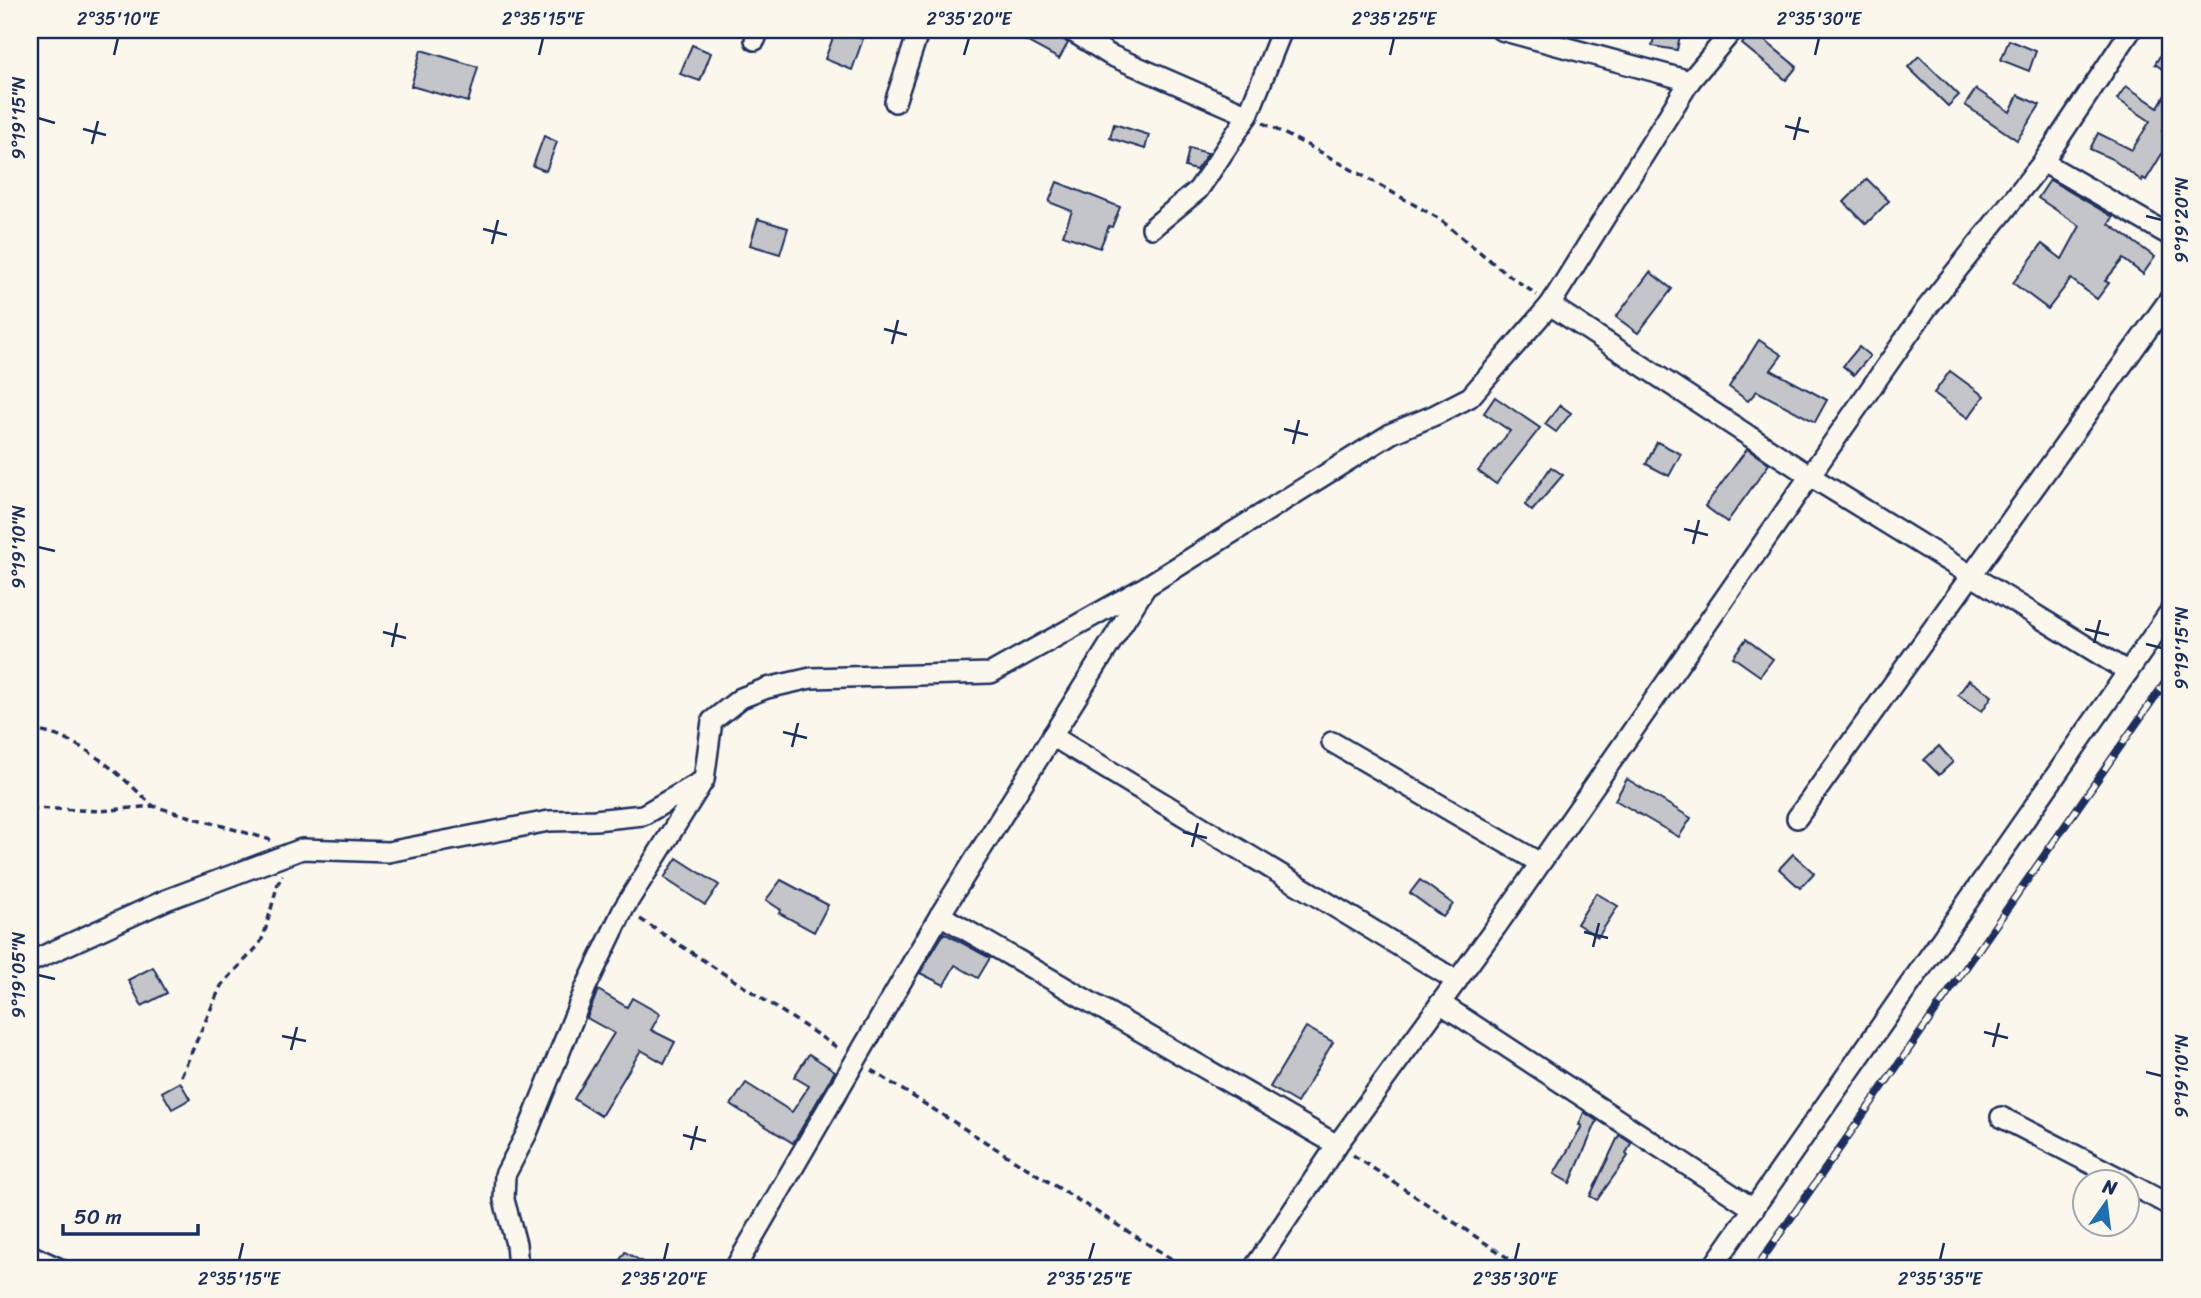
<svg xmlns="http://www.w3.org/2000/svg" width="2201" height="1298" viewBox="0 0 2201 1298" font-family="Sriracha,sans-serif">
	<rect width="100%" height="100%" fill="#fbf7ec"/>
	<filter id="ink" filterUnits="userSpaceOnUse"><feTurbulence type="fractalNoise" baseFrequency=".0143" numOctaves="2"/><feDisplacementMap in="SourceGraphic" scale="14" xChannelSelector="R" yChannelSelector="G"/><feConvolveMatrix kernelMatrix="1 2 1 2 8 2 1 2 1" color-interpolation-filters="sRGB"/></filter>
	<g filter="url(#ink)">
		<g fill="#c3c5c9" stroke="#1b2f5e" stroke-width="2">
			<polygon points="836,30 863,39 852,70 825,59"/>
			<polygon points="1006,30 1050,30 1068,43 1059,59"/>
			<polygon points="1656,30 1681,30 1677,50 1652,46"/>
			<polygon points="1753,30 1770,30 1763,39 1797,67 1786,80 1742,44"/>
			<polygon points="2171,38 2171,75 2155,64"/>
			<polygon points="2009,40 2036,51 2029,71 2001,60"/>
			<polygon points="692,45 711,53 700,81 680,74"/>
			<polygon points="421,50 478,67 468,102 411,86"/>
			<polygon points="1919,56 1959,95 1948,106 1908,67"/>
			<polygon points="2171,85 2171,115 2162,131 2171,139 2146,180 2143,178 2142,181 2112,159 2090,149 2098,133 2132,150 2150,121 2117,99 2126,86 2158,107"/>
			<polygon points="1976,89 2010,112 2018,95 2040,105 2017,140 1965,105"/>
			<polygon points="1114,124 1149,135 1145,149 1110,138"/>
			<polygon points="544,136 557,142 546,171 533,166"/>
			<polygon points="1189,148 1208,153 1196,170 1185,167"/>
			<polygon points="1867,179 1889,201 1866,224 1844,202"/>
			<polygon points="2050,180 2113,217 2109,224 2155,257 2143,274 2123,259 2105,281 2109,283 2097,299 2071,279 2048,309 2013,283 2042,244 2062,259 2080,226 2038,198"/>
			<polygon points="1057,182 1120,207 1112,227 1109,226 1100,248 1063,235 1072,211 1049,202"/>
			<polygon points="758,219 788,228 780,254 750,245"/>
			<polygon points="1650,272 1672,289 1638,333 1616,317"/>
			<polygon points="1759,340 1782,355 1771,370 1827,400 1815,422 1757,391 1748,401 1729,387"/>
			<polygon points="1859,347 1870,356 1854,375 1843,366"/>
			<polygon points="1950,371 1984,396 1968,418 1934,393"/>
			<polygon points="1495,397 1540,428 1496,484 1478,471 1510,431 1484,413"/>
			<polygon points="1560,405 1571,413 1556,432 1545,424"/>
			<polygon points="1657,442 1681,454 1669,476 1646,464"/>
			<polygon points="1747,449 1769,464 1727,522 1705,506"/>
			<polygon points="1551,467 1563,475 1532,511 1525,505"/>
			<polygon points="1746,639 1773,659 1760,676 1733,657"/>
			<polygon points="1969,680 1992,696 1982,711 1958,695"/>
			<polygon points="1939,746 1953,762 1939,775 1924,760"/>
			<polygon points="1627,779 1691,818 1679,837 1615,800"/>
			<polygon points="1793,854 1814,873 1800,888 1779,869"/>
			<polygon points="677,858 719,885 705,905 664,878"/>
			<polygon points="781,880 828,905 814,932 779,913 781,910 766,900"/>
			<polygon points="1420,880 1453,904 1443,917 1410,893"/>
			<polygon points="1596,893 1618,906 1598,937 1577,924"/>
			<polygon points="944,933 990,958 978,978 955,965 944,985 920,973"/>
			<polygon points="153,967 167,993 142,1006 128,980"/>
			<polygon points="598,990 627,1007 632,998 660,1014 651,1030 675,1042 664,1063 641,1050 601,1116 574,1099 614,1033 587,1018"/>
			<polygon points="1306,1027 1333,1042 1297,1103 1270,1087"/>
			<polygon points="809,1054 835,1071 793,1143 731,1105 746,1083 792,1112 809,1086 794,1077"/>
			<polygon points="180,1082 190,1099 172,1109 162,1092"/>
			<polygon points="1584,1112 1597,1121 1570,1183 1554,1174 1582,1126 1579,1125"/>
			<polygon points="1619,1135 1631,1143 1626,1154 1628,1156 1597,1200 1590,1196"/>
			<polygon points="625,1252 653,1268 615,1268"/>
		</g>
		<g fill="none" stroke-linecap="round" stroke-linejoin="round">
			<defs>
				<g id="street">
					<polyline points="1070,30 1110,55 1248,115"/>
					<polyline points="1501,30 1690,81"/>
					<polyline points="755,40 759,30"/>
					<polyline points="895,102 919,30"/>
					<polyline points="2043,162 2171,236"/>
					<polyline points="1152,228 1198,190 1215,165 1248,115 1282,30"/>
					<polyline points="1550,305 1810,476 2128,672"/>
					<polyline points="1052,736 1457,981"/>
					<polyline points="1332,742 1540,863"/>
					<polyline points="1797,818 2171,297"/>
					<polyline points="940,915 1337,1145"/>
					<polyline points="30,962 166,900 302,849 388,852 549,821 595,820 643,815 704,780 712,721 741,698 767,688 811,678 991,673 1145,587 1392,433 1435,415 1470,397 1550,305 1690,81 1733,30"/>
					<polyline points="1440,1003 1754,1209"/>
					<polyline points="2001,1117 2127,1182"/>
					<polyline points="2128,1183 2171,1206"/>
					<polyline points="30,1255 58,1268"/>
					<polyline points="518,1268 516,1244 504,1200 505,1175 527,1133 586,987 624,908 702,783"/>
					<polyline points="735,1268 940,915 1145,588"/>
					<polyline points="1254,1268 1337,1145 1496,927 1926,309 2043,162 2131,30"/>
					<polyline points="1712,1268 2171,610"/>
				</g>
			</defs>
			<use href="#street" stroke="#1b2f5e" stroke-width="24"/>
			<g stroke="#1b2f5e" stroke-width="3.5" stroke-dasharray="7 5" stroke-linecap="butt">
				<polyline points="1263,123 1315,149 1438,218 1503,271 1537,295"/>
				<path d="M30,730C80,735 118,773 153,806"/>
				<polyline points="30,808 100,811 153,806 271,840"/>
				<polyline points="640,919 841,1050"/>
				<polyline points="871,1070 1186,1268"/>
				<polyline points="181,1076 221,986 259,945 264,935 278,883 283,875"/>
				<polyline points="1353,1155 1523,1268"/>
			</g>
			<use href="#street" stroke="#fbf7ec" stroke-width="19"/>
			<defs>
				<polyline id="rail" points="1756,1268 2171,674"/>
			</defs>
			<use href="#rail" stroke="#1b2f5e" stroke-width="8"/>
			<use href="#rail" stroke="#fbf7ec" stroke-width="5" stroke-dasharray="16" stroke-linecap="butt"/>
		</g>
	</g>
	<path fill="none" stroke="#1b2f5e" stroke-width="2.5" d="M114,55L118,38M539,55L543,38M964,55L969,38M1390,55L1394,38M1815,55L1819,38M38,118L55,123M1785,126L1809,132M83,129L106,135M1794,140L1800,117M92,144L98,121M2146,216L2162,220M483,229L507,235M492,244L498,220M884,329L907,335M892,344L898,320M1284,429L1308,435M1293,444L1299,420M1684,529L1708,535M1693,544L1699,520M38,547L55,551M2085,629L2109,635M383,632L406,638M2094,643L2100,620M2146,644L2162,648M392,647L397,623M783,732L807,738M792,747L798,723M1183,832L1207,838M1192,847L1198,823M1584,932L1608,938M1593,947L1599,923M38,975L55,979M1984,1032L2008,1038M282,1036L306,1041M1993,1047L1999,1023M291,1050L297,1027M2146,1072L2162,1076M683,1135L706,1141M691,1150L697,1126M239,1260L243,1243M664,1260L668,1243M1089,1260L1094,1243M1515,1260L1519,1243M1940,1260L1944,1243"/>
	<rect width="2201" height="1298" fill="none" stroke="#fbf7ec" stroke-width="77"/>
	<g transform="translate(2106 1203) rotate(14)"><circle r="33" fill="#fbf7ec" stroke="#a1a7b3" stroke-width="2"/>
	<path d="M0-5L12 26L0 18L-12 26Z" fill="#1f6fb2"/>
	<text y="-10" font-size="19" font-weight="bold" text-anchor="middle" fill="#1b2f5e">N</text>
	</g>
	<path d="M63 1224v10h135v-10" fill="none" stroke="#1b2f5e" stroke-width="3.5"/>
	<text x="74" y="1224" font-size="21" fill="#1b2f5e" stroke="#fbf7ec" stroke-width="5" paint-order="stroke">50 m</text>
	<rect x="38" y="38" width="2124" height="1222" fill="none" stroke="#1b2f5e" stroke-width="2.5"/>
	<g font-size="18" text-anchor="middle" fill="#1b2f5e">
		<text x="118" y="25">2°35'10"E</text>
		<text x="543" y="25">2°35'15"E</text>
		<text x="969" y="25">2°35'20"E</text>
		<text x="1394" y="25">2°35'25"E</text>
		<text x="1819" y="25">2°35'30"E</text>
		<text transform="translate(19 118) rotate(-90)" y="6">9°19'15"N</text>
		<text transform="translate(2182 220) rotate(-90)" y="6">9°19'20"N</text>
		<text transform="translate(19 547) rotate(-90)" y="6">9°19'10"N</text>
		<text transform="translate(2182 648) rotate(-90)" y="6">9°19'15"N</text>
		<text transform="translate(19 975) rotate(-90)" y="6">9°19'05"N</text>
		<text transform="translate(2182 1076) rotate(-90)" y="6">9°19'10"N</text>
		<text x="239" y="1285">2°35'15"E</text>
		<text x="664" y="1285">2°35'20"E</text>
		<text x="1089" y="1285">2°35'25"E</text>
		<text x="1515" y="1285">2°35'30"E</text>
		<text x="1940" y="1285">2°35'35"E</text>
	</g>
</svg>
